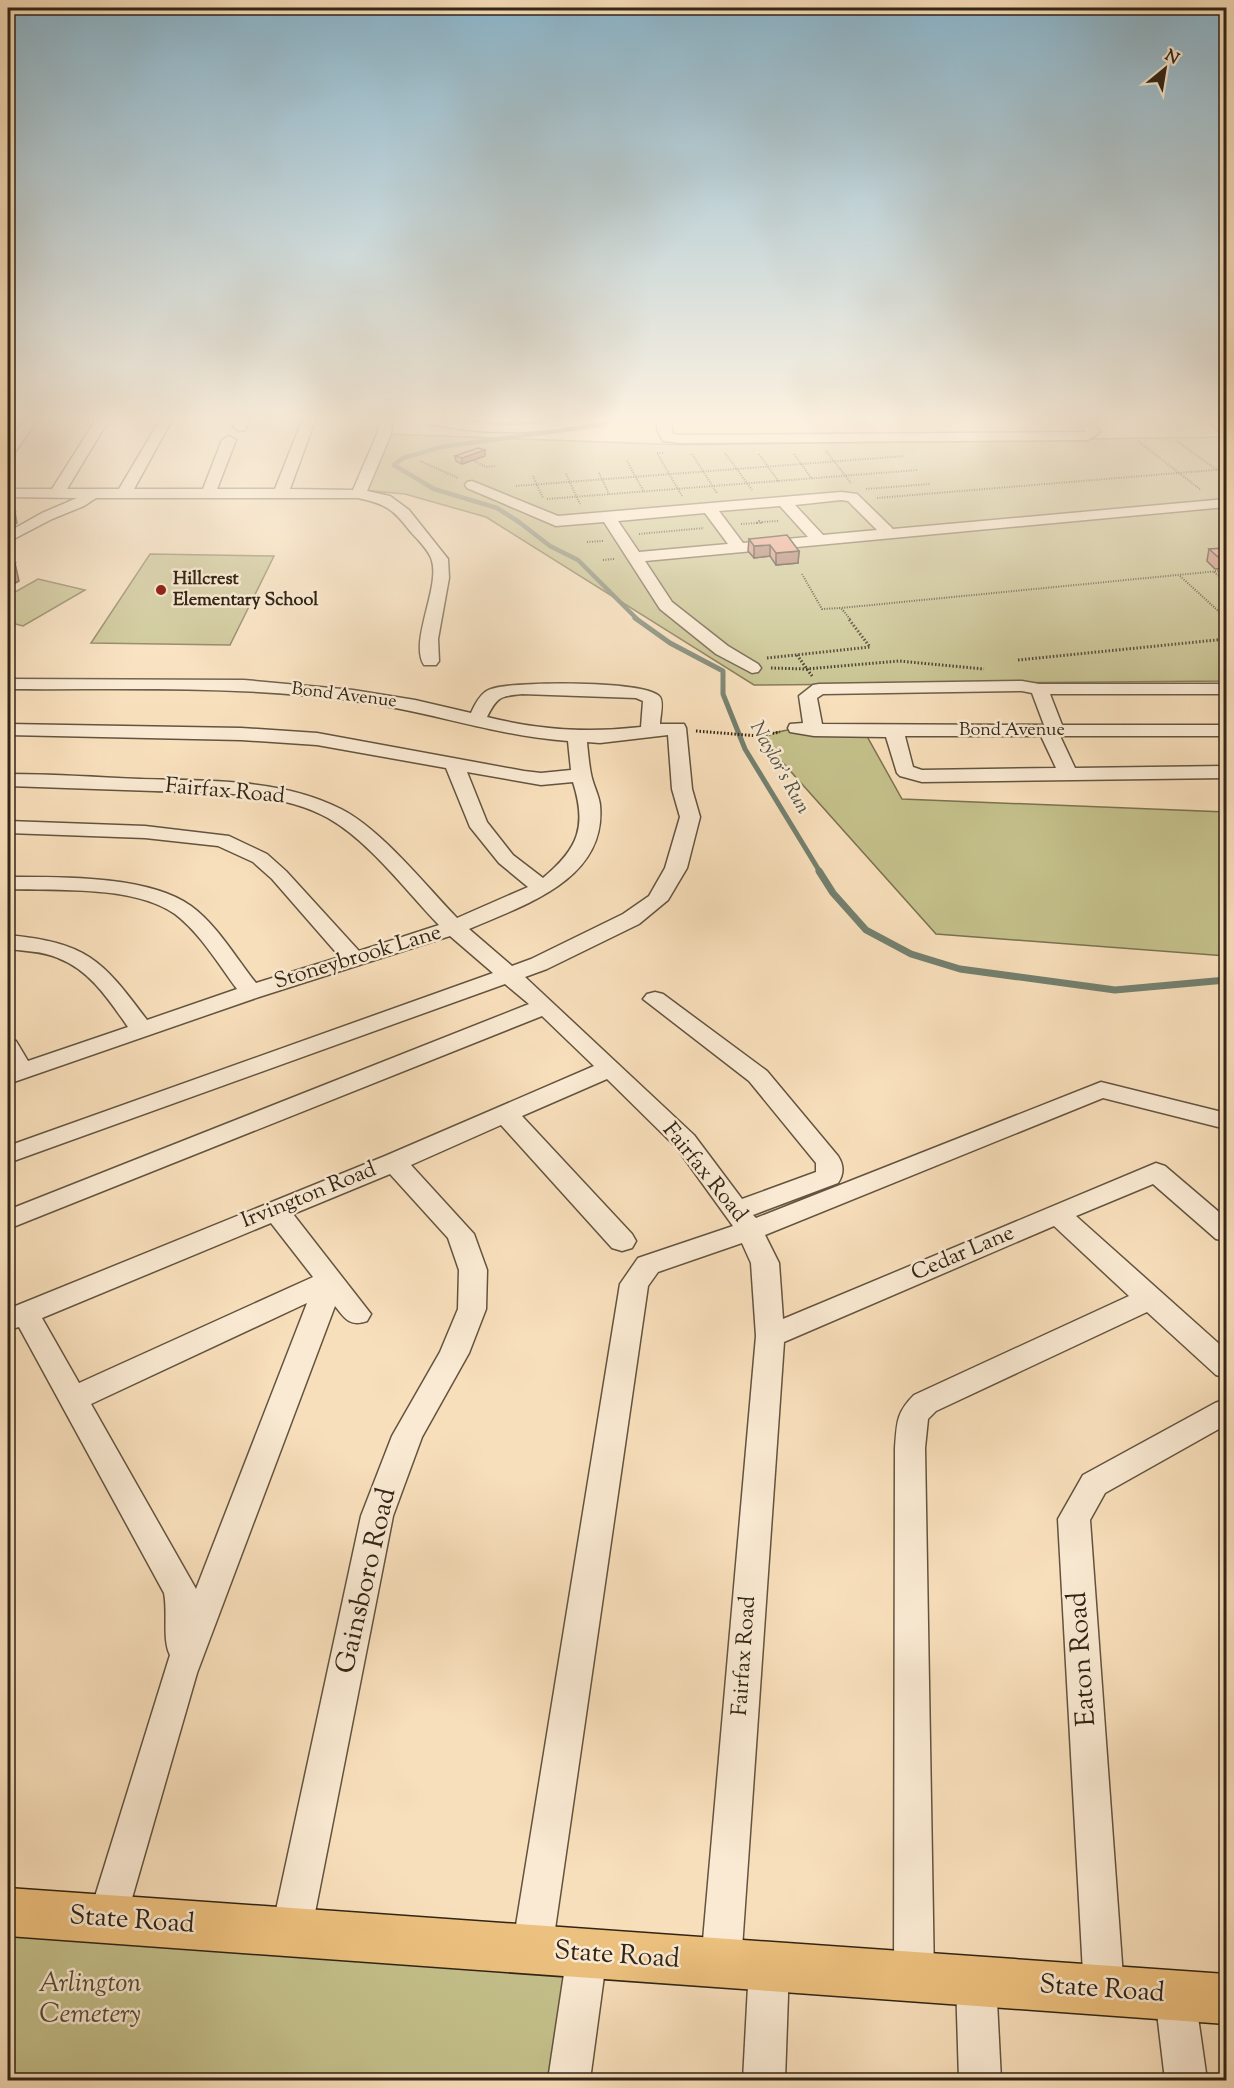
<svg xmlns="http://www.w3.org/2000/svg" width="1234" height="2088" viewBox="0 0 1234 2088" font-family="'Sorts Mill Goudy',serif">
	<rect width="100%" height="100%" fill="#f8dfbb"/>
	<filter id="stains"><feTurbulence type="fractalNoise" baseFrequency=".00333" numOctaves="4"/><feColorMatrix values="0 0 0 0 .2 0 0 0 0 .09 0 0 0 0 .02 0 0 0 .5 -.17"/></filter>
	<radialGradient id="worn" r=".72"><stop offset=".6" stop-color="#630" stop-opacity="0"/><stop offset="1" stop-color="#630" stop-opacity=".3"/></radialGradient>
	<g fill="#c4c08b" stroke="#7a7250" stroke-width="1.5">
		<polygon points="384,434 686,445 1226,437 1226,681 754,685 486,517 405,494 362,490"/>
		<polygon points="150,554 274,556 230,645 91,643"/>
		<polygon points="38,579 85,590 23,626 8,622 8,596"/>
		<polygon points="797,728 864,731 902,799 1226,812 1226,956 936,934 759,736"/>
		<polygon points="8,1912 587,1954 567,2080 8,2080"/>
	</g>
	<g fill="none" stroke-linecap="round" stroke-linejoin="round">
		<polyline stroke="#73806f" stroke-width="4.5" points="614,418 599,425 441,447 403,458 394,465 434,489 497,508 519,522 550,546 578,560 637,619"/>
		<polyline stroke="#73806f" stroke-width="5" points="635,618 670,643 723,671 723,694 745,749 820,872"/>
		<polyline stroke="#73806f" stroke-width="7" points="819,871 833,893 866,930 911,954 960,969 1115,990 1226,980"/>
		<defs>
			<g id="minor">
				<polygon points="26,418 39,418 13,455 8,456 8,443"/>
				<path d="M97,418H110L67,489H119L161,418H173L134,489H203L222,440L229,436L236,440L217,489H275L303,418H316L290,489L353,490L377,434L380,418H393L391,434L367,491L390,496L409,510L448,559L449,578L438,639L439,661L436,665H424C409,642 440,588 432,561C430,551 417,539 410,531C393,509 386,504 358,498H96L84,506L52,519L8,542V532L42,513L77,498L8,497V489H52Z"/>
				<polygon points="238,418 251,418 245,430 240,431 233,427"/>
				<path d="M415,418C446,415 478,425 509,425C540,425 572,415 603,418L601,421C539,436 479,436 417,421Z"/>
				<polygon points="657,418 670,418 673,434 681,435 1085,432 1078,418 1090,418 1100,432 1088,440 681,443 663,441 657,430"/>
				<polygon points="713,418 728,418 721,422"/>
				<path d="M472,481L558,516L841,492L857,494L893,529L1226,499V507L645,561L672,602L728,646L758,664L761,668L758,672L752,673L716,654L660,609L604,522L556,526L467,488L465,485L467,482ZM841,500L848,501L877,530L823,535L795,505ZM780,506L808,537L743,543L719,511ZM705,513L728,544L639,552L618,521Z"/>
				<path d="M8,679L244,680L353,690L415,700L471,713C475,704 481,692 491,689C512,681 648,680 660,697C664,703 660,717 660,724H684L686,728L692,789L700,817L687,868L668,900L639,924L547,969L525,977L694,1135L742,1199L816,1172V1163L749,1081L643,999L647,994L655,992L663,994L767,1071L838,1156C844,1165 844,1174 838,1183L753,1215L756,1218L1101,1082L1226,1113V1129L1103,1098L765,1235L779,1263L783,1319L1156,1163L1165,1166L1226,1218V1241L1216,1239L1153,1184L1076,1216L1226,1350V1378L1216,1375L1147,1312L936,1411L928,1419L925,1448L934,1977L928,1991L914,1997L900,1991L894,1977L895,1448C897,1423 896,1413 914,1395L1129,1296L1054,1226L784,1342L741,1963L735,1977L721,1983L707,1977L701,1963L756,1336L751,1263L742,1243L658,1272L648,1286L552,1950L546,1964L532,1970L518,1964L512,1950L620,1284L638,1258L733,1226L676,1147L607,1079L522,1116L632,1234L636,1241L632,1248L622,1251L612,1248L501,1125L411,1165L474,1234L487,1270L486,1309L469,1353L422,1437L393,1516L311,1933L305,1947L291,1953L277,1947L271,1933L361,1516L392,1436L440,1352L458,1309L459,1270L448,1238L390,1174L293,1214L371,1314L367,1321C350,1327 345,1319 335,1306L197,1673L126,1919L121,1933L107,1938L93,1933L88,1919L170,1655C162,1640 168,1612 164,1593L19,1327L8,1330V1309L385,1156L594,1066L542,1016L8,1229V1210L529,1004L505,984L8,1163V1146L493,973L450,936L259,997L8,1084V1039L16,1041L28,1061L128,1027C109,1000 90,970 58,958C43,951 24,951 8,949V935C86,943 101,958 147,1020L237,989C219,965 200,933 175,914C133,885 57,891 8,889V877C58,877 149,875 191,906C217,925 236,958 256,983L340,957L272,879L253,862L218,846L145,838L8,833V821L145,826L229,836L267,854L286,871L359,951L439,925C406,891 370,842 328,818C277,790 210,793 154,791C105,789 57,788 8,786V774C52,774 96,777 140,779C206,781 280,778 341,809C382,830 425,885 457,918L528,887L499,863L470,827L446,768L317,745L241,740L8,735V724L241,728L317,733L524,771L541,773L571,770L568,741C495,736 426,710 354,701C239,685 123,690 8,689ZM522,694L636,698L643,701L641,727C587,733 540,730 487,717C497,697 500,696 522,694ZM668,735L672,789L680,817L665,868L649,896L623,914L531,959L512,966L469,929C524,905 607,880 600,805C599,795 593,785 591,774C589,764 588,753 587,742L600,743ZM467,772L541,785L573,782C587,826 579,848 543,878L513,855L487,822ZM271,1223L313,1277L79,1383L42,1318ZM307,1303L196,1589L91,1404Z"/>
				<path d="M1022,681L1039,684H1226V694H1050L1062,725H1226V736H1060L1075,768L1226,766V778L922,782L900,776L897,773L886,737L814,736L790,732L788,728L790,724L803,723L799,696L813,685L819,684ZM1022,691L1032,693L1044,725L822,724L817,698L823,694ZM905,736H1041L1056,768L922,770L913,767Z"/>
				<polygon points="1226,1399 1226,1425 1105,1493 1090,1520 1124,1991 1118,2005 1104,2011 1090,2005 1084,1991 1058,1519 1083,1475 1215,1403"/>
				<polygon points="587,1934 601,1940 607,1954 590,2080 548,2080 567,1954 573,1940"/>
				<polygon points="769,1947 783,1953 789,1967 785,2080 743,2080 749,1967 755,1953"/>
				<polygon points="976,1961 990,1967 996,1981 1001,2080 959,2080 956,1981 962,1967"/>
				<polygon points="1175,1976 1189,1982 1195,1996 1207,2080 1165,2080 1155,1996 1161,1982"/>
			</g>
			<g id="major">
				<polygon points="1205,418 1223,418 1226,420 1226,433 1220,432"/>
				<polygon points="8,1888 1226,1974 1226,2024 8,1936"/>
			</g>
		</defs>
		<use href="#minor" stroke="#63543f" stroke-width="3"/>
		<use href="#major" stroke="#312516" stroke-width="3"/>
		<g stroke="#312516" stroke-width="2" stroke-dasharray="1 1.5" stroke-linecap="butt">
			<polyline points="1138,441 1201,490"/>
			<polyline points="1177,441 1217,470"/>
			<polyline points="826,451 851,483"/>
			<polyline points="663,453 657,453 682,496"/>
			<polyline points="725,453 752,490"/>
			<polyline points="692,454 717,493"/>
			<polyline points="759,454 779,482"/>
			<polyline points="794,454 812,479"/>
			<polyline points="473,460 486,467 495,466"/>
			<polyline points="420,461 458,478"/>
			<polyline points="627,461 644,492"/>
			<polyline points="599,473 609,494"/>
			<polyline points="566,474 580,504"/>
			<polyline points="533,476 543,498"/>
			<polyline points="516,486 905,456"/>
			<polyline points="866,489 930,484"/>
			<polyline points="877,498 1226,469"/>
			<polyline points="547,499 918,470"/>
			<polygon points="759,521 762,523 756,523"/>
			<polyline points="762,522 778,521"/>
			<polyline points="741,524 757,523"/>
			<polyline points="639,534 704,528"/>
			<polyline points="587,542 604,541"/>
			<polyline points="603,560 614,559"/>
			<polyline points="1214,572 1226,582"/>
			<polyline points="802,574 822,609 841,608"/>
			<polyline points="1180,576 1226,618"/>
			<polyline points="850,619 841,608 1218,571"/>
		</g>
		<g stroke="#312516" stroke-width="3" stroke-dasharray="1.5 2" stroke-linecap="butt">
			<polyline points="797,655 812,676"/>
			<polyline points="767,658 870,647 848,618"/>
			<polyline points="1018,660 1226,639"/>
			<polyline points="771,668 806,669 899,661 984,669"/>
			<polyline points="696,731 759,736 780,732"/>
		</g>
		<use href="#minor" fill="#faead3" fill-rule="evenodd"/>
		<use href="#major" fill="#ecc07e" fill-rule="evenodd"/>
	</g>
	<g fill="#c58575" stroke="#312516" stroke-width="1.5">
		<polygon points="455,456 485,456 462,464 456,461"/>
		<polygon points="749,539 799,551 798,563 776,565 770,556 754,558 748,551"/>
		<polygon points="1227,548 1227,568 1215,569 1207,561 1209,549"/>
	</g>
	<g fill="#a06c5f" stroke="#312516" stroke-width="1.5">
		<polygon points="485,450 485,456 462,464 462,458"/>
		<polygon points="15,512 17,523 8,528 8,515"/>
		<polygon points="770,545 770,556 754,558 754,546"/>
		<polygon points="799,551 798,563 776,565 776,553"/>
		<polygon points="15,563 19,581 8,587 8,567"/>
	</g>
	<g fill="#e59b88" stroke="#312516" stroke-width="1.5">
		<polygon points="478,448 485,450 462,458 455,456"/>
		<polygon points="8,510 15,512 8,515"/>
		<polygon points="787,535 799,551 776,553 770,545 754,546 749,539"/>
		<polygon points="1227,548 1227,556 1218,557 1209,549"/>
		<polygon points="8,562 15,563 8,567"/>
	</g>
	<linearGradient id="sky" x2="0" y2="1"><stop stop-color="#8bb8d0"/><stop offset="0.59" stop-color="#fcf1e0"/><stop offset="1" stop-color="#fcf1e0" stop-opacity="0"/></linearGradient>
	<rect width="1234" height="710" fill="url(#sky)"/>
	<circle fill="#8f2418" stroke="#faead3" stroke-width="2" cx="161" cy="590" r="6"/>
	<g text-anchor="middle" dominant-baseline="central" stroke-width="5" stroke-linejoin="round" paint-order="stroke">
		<g font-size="18" font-weight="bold" fill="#312516" stroke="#faead3" text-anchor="start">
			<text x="173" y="580">Hillcrest<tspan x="173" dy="21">Elementary School</tspan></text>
		</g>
		<g font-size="18" fill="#312516" stroke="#faead3">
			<text transform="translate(344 696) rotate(7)">Bond Avenue</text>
			<text x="1012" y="731">Bond Avenue</text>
		</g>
		<g font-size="20" font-style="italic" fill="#525343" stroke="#faead3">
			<text transform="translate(779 768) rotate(61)">Naylor's Run</text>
		</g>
		<g font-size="22" fill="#312516" stroke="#faead3">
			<text transform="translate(225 792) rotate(5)">Fairfax Road</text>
			<text transform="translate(358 958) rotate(-17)">Stoneybrook Lane</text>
			<text transform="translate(704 1173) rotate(51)">Fairfax Road</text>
			<text transform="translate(309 1196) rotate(-22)">Irvington Road</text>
			<text transform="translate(963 1254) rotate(-23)">Cedar Lane</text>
			<text transform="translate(745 1656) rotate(-86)">Fairfax Road</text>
		</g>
		<g font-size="27" fill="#312516" stroke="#faead3">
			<text transform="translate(367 1581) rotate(-77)">Gainsboro Road</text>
			<text transform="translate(1083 1659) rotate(-94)">Eaton Road</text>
			<text transform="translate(132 1921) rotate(4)">State Road</text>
			<text transform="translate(617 1956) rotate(4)">State Road</text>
			<text transform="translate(1102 1990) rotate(4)">State Road</text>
		</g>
		<g font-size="27" font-style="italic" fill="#564c33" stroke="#faead3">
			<text x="90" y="1984">Arlington<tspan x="90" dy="31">Cemetery</tspan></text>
		</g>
	</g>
	<rect width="1234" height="2088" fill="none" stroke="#f8dfbb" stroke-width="30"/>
	<rect x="9" y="9" width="1216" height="2070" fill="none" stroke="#312516" stroke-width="3"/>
	<rect x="15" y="15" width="1204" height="2058" fill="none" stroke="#312516" stroke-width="1.5"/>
	<g transform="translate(1165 69) rotate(30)" stroke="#faead3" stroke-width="4.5" paint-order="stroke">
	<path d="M0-4.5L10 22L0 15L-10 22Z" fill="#312516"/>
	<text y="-9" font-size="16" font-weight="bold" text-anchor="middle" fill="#312516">N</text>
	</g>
	<rect width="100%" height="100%" filter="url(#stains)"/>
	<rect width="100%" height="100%" fill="url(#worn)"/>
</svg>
